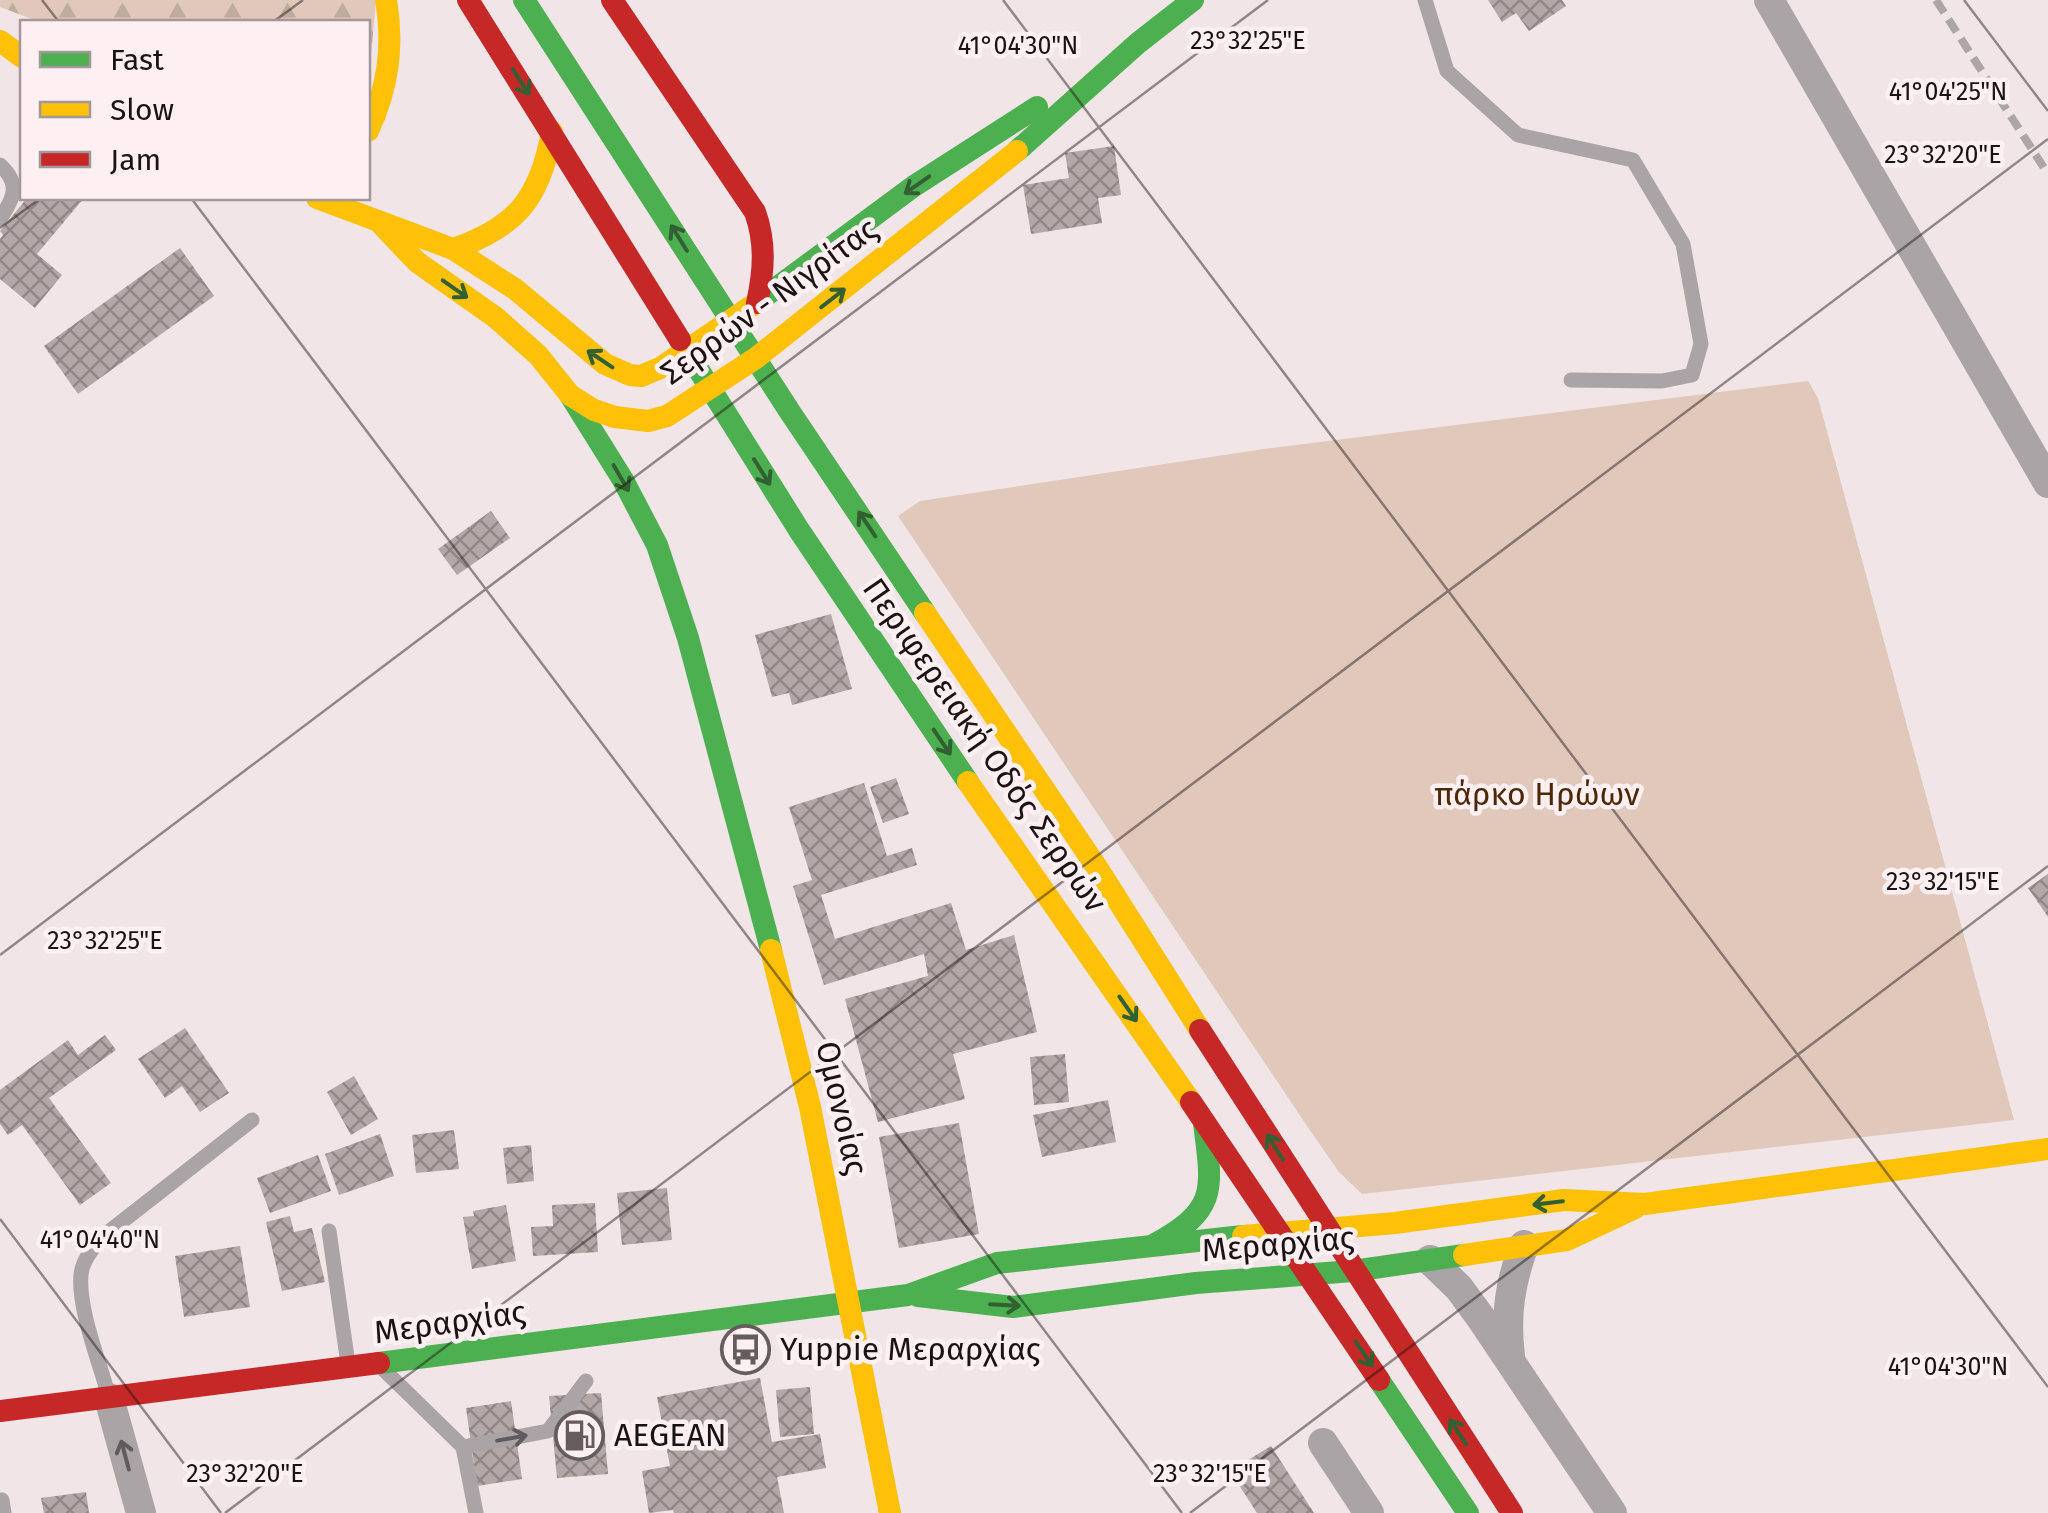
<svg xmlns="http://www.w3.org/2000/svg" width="2048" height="1513" viewBox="0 0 2048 1513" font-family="'Fira Sans',sans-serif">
	<defs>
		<pattern id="forest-firs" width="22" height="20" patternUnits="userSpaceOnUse" patternTransform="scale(2.5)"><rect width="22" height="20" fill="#e0c8ba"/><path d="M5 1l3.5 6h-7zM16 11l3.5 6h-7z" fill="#c0ab9f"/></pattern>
		<pattern id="building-cross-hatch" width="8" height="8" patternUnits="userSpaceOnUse" patternTransform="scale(2.5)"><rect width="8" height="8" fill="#b4a7a7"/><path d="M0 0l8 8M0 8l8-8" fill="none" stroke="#928787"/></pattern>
	</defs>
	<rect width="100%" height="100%" fill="#f1e5e8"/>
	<polygon fill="#e0c8ba" points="1808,381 1818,398 2014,1120 1362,1194 1339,1172 1309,1129 898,516 920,501 1264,449"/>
	<polygon fill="url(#forest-firs)" points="0,0 376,0 368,91 368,22 40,22 0,7"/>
	<g fill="url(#building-cross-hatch)">
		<polygon points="1488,0 1562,0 1566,6 1529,31 1516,13 1502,22"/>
		<polygon points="1114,146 1121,195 1098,198 1102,223 1031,234 1023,185 1069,178 1065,153"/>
		<polygon points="27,198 84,198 37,254 62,275 35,308 0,279 0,239 3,235 0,231"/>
		<polygon points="180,248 214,296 78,394 44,346"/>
		<polygon points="491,511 510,538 457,575 438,549"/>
		<polygon points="831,614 852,689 792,705 789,693 772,697 755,635"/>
		<polygon points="896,778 909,814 883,823 870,787"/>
		<polygon points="864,783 887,856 912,848 917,865 821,895 835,939 951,903 966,950 1014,935 1037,1032 953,1054 965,1099 878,1122 845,999 928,976 924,954 824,985 793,886 812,880 789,807"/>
		<polygon points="2048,874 2048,917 2028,888"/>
		<polygon points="185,1028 229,1093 200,1112 182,1086 165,1098 138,1059"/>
		<polygon points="105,1035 116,1050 49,1098 111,1183 80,1205 22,1125 8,1135 0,1124 0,1090 68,1040 78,1055"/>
		<polygon points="1065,1054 1069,1102 1034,1105 1030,1057"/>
		<polygon points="354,1076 378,1119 351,1135 327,1092"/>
		<polygon points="1108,1100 1116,1142 1042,1157 1033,1115"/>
		<polygon points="959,1123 979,1234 899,1248 879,1137"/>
		<polygon points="454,1130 459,1169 416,1173 412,1135"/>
		<polygon points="380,1134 394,1176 339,1195 325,1154"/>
		<polygon points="531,1145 534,1181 507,1184 503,1148"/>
		<polygon points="318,1155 331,1191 270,1213 257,1178"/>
		<polygon points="667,1188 672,1240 622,1245 617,1193"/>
		<polygon points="595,1203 598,1252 533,1256 531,1227 553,1226 552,1205"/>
		<polygon points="506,1205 516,1261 472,1269 463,1217 474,1216 473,1211"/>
		<polygon points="290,1216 294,1232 312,1228 325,1282 282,1291 266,1222"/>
		<polygon points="240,1246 250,1307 184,1317 175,1256"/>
		<polygon points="760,1378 772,1442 820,1434 826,1468 777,1477 784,1513 674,1513 673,1510 649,1513 642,1471 670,1466 657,1397"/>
		<polygon points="810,1387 814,1434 780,1437 776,1390"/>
		<polygon points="601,1393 608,1474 557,1478 549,1396"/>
		<polygon points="511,1401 522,1479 477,1486 466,1408"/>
		<polygon points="1271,1446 1314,1513 1257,1513 1230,1471"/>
		<polygon points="86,1492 89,1513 44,1513 41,1498"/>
	</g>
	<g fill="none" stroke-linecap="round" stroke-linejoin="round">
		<g stroke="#aba4a7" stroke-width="15">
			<polyline points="1425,0 1447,71 1518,135 1633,160 1683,244 1701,344 1692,375 1662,381 1571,380"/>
			<path d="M0,165C21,184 14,198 0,219"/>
			<polyline points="329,1231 348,1364"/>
			<polyline points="383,1369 463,1447 548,1431 586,1381"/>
			<path d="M108,1394C99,1360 78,1309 81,1275C82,1259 96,1244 106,1234L252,1120"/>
			<polyline points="463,1447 476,1513"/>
			<polyline points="2,1500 4,1513"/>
		</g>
		<g stroke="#aba4a7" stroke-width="30">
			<polyline points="1769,0 2048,483"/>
			<polyline points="1430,1260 1459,1288 1481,1318 1612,1513"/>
			<path d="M1510,1356C1505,1315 1510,1283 1524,1245"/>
			<polyline points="109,1398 141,1513"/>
			<polyline points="1323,1443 1369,1513"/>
		</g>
		<g stroke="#4caf50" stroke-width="22">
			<polyline points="524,0 790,412 925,613"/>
			<polyline points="1017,151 1138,43 1193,0"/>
			<polyline points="756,303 914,186 1037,107"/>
			<polyline points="680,340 799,530 968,782"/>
			<polyline points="570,395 623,480 657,545 688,638 771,950"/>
			<path d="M1155,1244C1219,1209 1212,1189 1204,1123"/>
			<polyline points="918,1296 1013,1307 1196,1283 1353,1271 1464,1255"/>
			<polyline points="379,1363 908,1295 997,1263 1243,1236"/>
			<polyline points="1379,1380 1468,1513"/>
		</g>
		<g stroke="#ffc107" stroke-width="22">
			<polyline points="0,41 22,57"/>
			<path d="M368,131C388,88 394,47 386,0"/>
			<polyline points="317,198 453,249 515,289 605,364 630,375 641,376 660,368 756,303"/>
			<polyline points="382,225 417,262 495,317 538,355 570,395 594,410 615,417 648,421 667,416 756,358 1017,151"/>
			<path d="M453,249C517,227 540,198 552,132"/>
			<polyline points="925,613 1098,869 1200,1030"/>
			<polyline points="968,782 1191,1102"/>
			<polyline points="771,950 810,1107 890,1513"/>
			<polyline points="1243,1236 1395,1223 1564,1200 1645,1204 2048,1149"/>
			<polyline points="1464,1255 1567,1240 1635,1208"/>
		</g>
		<g stroke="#c62828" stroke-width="22">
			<polyline points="468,0 680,340"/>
			<path d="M612,0L755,212C766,243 764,271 757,303"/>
			<polyline points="1200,1030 1512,1513"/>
			<polyline points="1191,1102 1379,1380"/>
			<polyline points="0,1411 379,1363"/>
		</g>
		<polyline stroke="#ada5a8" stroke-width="8" stroke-dasharray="15 8" stroke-linecap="butt" points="1936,0 2048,174"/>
	</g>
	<defs><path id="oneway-shaft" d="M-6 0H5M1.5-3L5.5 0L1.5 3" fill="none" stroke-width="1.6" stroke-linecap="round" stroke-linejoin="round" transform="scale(2.5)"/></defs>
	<g stroke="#336032">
		<use href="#oneway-shaft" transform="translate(521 82) rotate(57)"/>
		<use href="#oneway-shaft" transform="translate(917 185) rotate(145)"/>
		<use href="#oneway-shaft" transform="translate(679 238) rotate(-122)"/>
		<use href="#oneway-shaft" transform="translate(455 289) rotate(35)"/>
		<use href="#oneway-shaft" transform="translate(833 298) rotate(-38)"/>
		<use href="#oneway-shaft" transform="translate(600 359) rotate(-146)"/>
		<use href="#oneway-shaft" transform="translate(762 472) rotate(58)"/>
		<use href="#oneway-shaft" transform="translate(621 478) rotate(60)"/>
		<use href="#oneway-shaft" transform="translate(867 524) rotate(-124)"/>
		<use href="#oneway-shaft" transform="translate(942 742) rotate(56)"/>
		<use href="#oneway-shaft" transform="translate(1128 1009) rotate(55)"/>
		<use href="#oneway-shaft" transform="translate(1275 1147) rotate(-122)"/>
		<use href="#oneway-shaft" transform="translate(1548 1203) rotate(173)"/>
		<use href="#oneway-shaft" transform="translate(1005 1305) rotate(3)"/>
		<use href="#oneway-shaft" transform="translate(1364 1354) rotate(56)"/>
		<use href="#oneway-shaft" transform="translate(1458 1432) rotate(-124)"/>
	</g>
	<g stroke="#625b5e">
		<use href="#oneway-shaft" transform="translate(512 1438) rotate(-10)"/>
		<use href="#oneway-shaft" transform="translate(125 1455) rotate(-105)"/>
	</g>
	<path fill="none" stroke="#1a1214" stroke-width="2.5" stroke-opacity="0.45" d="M42,0L59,22M1003,0L2048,1387M1964,0L2048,111M273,22L303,0M191,198L1182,1513M0,228L41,198M0,955L1268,0M0,1219L221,1513M225,1513L2048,139M1190,1513L2048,866"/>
	<defs>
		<symbol id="bus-ring" viewBox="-11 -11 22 22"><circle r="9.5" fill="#fdeff2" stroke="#655c5e" stroke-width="1.5"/><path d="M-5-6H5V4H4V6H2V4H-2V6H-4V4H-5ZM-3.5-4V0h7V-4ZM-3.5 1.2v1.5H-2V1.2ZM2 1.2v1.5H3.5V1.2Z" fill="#655c5e"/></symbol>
		<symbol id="fuel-ring" viewBox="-11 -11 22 22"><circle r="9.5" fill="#fdeff2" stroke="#655c5e" stroke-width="1.5"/><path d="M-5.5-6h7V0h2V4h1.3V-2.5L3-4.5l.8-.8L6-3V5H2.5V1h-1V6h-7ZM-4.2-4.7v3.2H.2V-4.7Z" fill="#655c5e"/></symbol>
	</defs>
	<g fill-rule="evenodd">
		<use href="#bus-ring" x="718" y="1322" width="55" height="55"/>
		<use href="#fuel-ring" x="552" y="1408" width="55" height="55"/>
	</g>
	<g text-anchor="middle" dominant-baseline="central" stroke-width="9" stroke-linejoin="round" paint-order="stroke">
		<g font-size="32" fill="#1a1214" stroke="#fdeff2">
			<text transform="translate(769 301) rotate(-36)">Σερρών - Νιγρίτας</text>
			<text transform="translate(985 745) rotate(55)">Περιφερειακή Οδός Σερρών</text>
			<text transform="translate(842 1108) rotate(77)">Ομονοίας</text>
			<text transform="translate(1278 1244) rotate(-5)">Μεραρχίας</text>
			<text transform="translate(450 1322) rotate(-8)">Μεραρχίας</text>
		</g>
		<g font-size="32" fill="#4c2804" stroke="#fdeff2">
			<text x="1537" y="794">πάρκο Ηρώων</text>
		</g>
		<g font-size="32" fill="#1a1214" stroke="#fdeff2" text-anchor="start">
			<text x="780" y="1349">Yuppie Μεραρχίας</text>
			<text x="614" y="1435">AEGEAN</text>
		</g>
	</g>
	<g font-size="25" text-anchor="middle" fill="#1a1214" stroke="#fdeff2" stroke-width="9" stroke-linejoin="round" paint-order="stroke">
		<text x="1248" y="49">23°32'25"E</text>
		<text x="1018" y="54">41°04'30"N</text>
		<text x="1948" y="100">41°04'25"N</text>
		<text x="1943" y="163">23°32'20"E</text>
		<text x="1943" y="890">23°32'15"E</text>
		<text x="105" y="949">23°32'25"E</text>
		<text x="100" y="1248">41°04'40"N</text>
		<text x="1948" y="1375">41°04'30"N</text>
		<text x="245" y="1482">23°32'20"E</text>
		<text x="1210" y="1482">23°32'15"E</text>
	</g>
	<rect x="20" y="20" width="350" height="180" fill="#fdeff2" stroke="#a29799" stroke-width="2.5"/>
	<rect x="40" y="52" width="50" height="15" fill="#4caf50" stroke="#a29799" stroke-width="2.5"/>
	<text x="110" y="70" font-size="30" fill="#1a1214">Fast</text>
	<rect x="40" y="102" width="50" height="15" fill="#ffc107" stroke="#a29799" stroke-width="2.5"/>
	<text x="110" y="120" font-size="30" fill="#1a1214">Slow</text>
	<rect x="40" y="152" width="50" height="15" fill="#c62828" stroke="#a29799" stroke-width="2.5"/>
	<text x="110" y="170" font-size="30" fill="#1a1214">Jam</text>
</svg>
